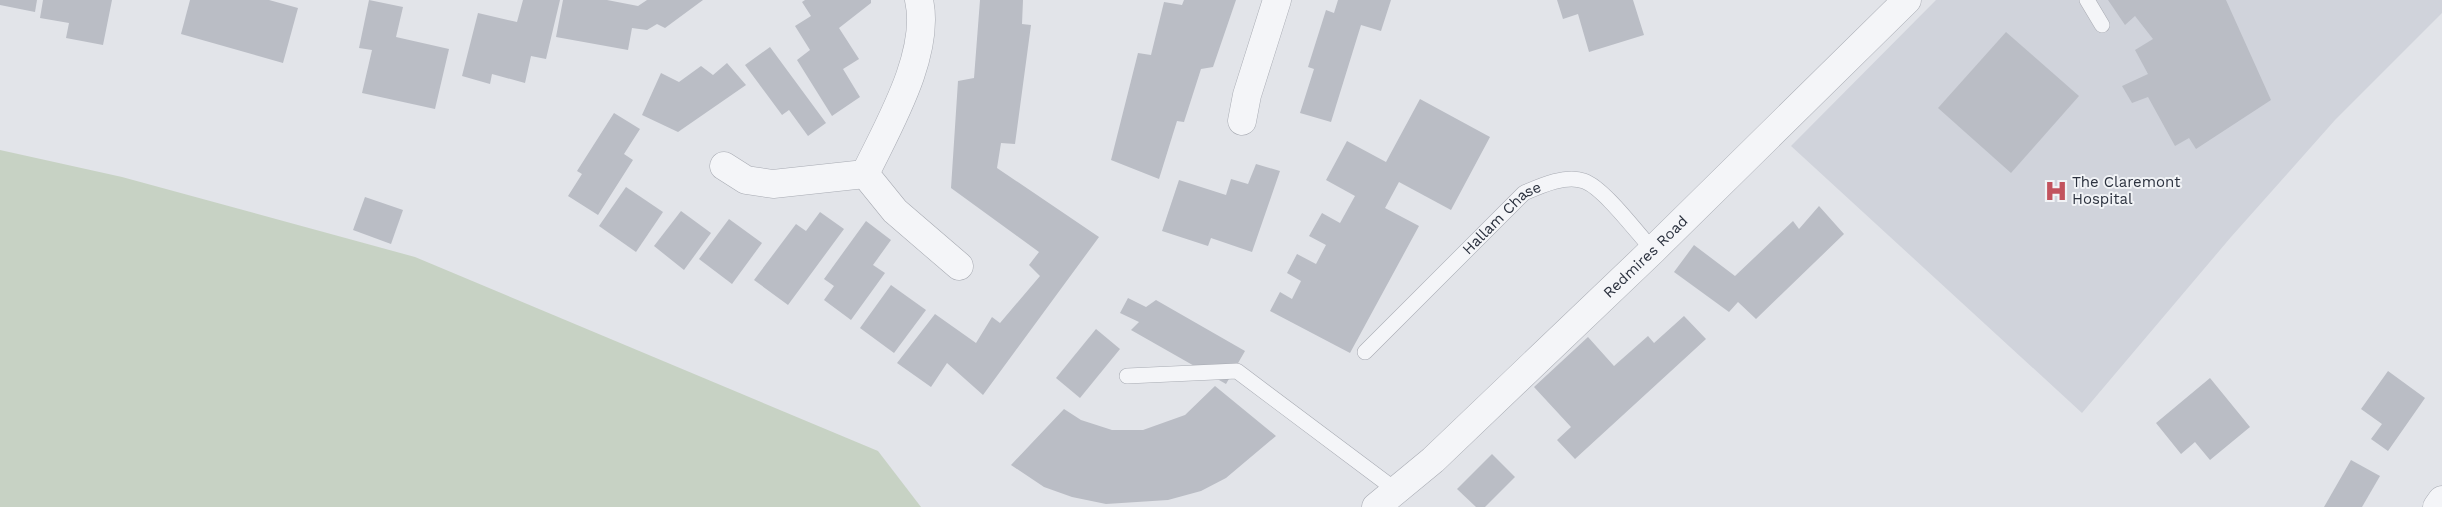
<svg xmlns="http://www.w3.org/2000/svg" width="2442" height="507" viewBox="0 0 2442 507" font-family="'Work Sans',sans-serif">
	<rect width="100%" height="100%" fill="#e2e4e9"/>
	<polygon fill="#d0d3db" points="1936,0 2442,0 2442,13 2335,120 2231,237 2082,413 1791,146"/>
	<polygon fill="#c7d2c4" points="0,150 122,177 415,257 878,451 921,507 0,507"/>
	<g fill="#babdc5">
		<polygon points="0,0 37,0 35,12 0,5"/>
		<polygon points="43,0 112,0 103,45 66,38 69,23 40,18"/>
		<polygon points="190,0 269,0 298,8 283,63 181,34"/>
		<polygon points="369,0 403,7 396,37 449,49 435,109 362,93 372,50 359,48"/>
		<polygon points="523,0 560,0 546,59 531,56 525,83 492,74 490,84 462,76 478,13 517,22"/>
		<polygon points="563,0 607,0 638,6 647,0 703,0 665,28 657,24 647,30 632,28 628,50 556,37"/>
		<polygon points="805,0 871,0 871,3 839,28 859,59 843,69 860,97 832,116 797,60 810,50 795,26 811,16 802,2"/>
		<polygon points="980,0 1023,0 1022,24 1031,25 1015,144 1001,143 997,168 1099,237 983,395 947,363 931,387 897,363 935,314 976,343 992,317 1000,323 1040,276 1029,265 1039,252 951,188 958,81 974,78"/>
		<polygon points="1184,0 1236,0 1213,67 1201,69 1184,122 1177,121 1159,179 1111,160 1138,53 1151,55 1164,2 1182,5"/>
		<polygon points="1338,0 1391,0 1381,31 1361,25 1331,122 1300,113 1314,69 1308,67 1326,10 1334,13"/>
		<polygon points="1557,0 1633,0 1644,35 1589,52 1578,14 1563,19"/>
		<polygon points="2108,0 2226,0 2271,100 2196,149 2189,138 2175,146 2148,97 2132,103 2122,86 2148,74 2135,50 2153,39 2135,16 2125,25"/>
		<polygon points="2006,32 2079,96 2011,173 1938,108"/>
		<polygon points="770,47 826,123 808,136 789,110 782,115 745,65"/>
		<polygon points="727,63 746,85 678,132 642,115 661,73 679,82 701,66 713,75"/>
		<polygon points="1420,99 1490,137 1451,210 1399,182 1385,208 1419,226 1350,353 1270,311 1280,292 1292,299 1301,281 1287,273 1297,254 1316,264 1326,245 1309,236 1322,213 1340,223 1355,196 1326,180 1347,141 1386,162"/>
		<polygon points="614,113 640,129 624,154 633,160 598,215 568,196 582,174 577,171"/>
		<polygon points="1256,164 1280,171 1252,252 1211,238 1208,246 1162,231 1179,180 1226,195 1231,179 1248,184"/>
		<polygon points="626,187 663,212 636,252 599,226"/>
		<polygon points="365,197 403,210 391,244 353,230"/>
		<polygon points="1819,206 1844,234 1756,319 1738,302 1729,312 1674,272 1694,245 1735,276 1793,221 1799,229"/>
		<polygon points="681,211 711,233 684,270 654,246"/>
		<polygon points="820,212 844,229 788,305 754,280 796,224 806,231"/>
		<polygon points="729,219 762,243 732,284 699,259"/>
		<polygon points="866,221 891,240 873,265 885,273 851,320 824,300 834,286 824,279"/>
		<polygon points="891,285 926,310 894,353 860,328"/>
		<polygon points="1128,298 1146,307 1156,300 1245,351 1226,384 1131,330 1139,322 1120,313"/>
		<polygon points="1684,316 1706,339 1575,459 1557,440 1571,427 1534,387 1588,337 1614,366 1648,336 1654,343"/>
		<polygon points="1096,329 1120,349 1080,398 1056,378"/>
		<polygon points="2388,371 2425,398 2388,451 2371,439 2382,424 2361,409"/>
		<polygon points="2210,378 2250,427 2210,460 2195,442 2181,454 2156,423"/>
		<polygon points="1215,386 1276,436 1226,478 1201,491 1168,500 1106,504 1072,497 1044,487 1011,465 1064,409 1081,420 1112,430 1143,430 1185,415"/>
		<polygon points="1492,454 1515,477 1485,507 1476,507 1457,489"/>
		<polygon points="2351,460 2380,476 2362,507 2324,507"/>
	</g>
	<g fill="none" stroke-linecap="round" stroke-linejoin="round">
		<defs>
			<g id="service">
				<polyline points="2087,0 2102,25"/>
				<path id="s1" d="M1365,352L1524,193C1540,186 1566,174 1584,181C1604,188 1637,233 1653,250"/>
				<polyline points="1127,376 1237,371 1397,491"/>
			</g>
			<g id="minor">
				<path d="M919,0C931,54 888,126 865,174L895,211L959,266"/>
				<polyline points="1242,121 1247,95 1277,0"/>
				<polyline points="724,166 746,180 773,184 865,174"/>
				<polyline points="2437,507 2442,500"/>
			</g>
			<g id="tertiary">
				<path id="s2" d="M1376,507L1433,460L1653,250L1907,0"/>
			</g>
		</defs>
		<use href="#service" stroke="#a8abb3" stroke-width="16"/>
		<use href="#minor" stroke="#a8abb3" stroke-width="29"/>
		<use href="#tertiary" stroke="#a8abb3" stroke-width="29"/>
		<use href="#service" stroke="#f4f5f8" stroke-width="15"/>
		<use href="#minor" stroke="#f4f5f8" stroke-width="28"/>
		<use href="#tertiary" stroke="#f4f5f8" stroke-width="28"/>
	</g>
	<defs>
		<symbol id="hospital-bare" viewBox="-9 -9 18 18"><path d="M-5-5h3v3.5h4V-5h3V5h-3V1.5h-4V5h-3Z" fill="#c2535e" stroke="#f1f3f6" stroke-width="2.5" paint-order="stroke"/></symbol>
	</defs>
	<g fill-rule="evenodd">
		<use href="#hospital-bare" x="2040" y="175" width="32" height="32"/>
	</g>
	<g text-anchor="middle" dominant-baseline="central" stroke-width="4" stroke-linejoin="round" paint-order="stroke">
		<g font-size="15" fill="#2c323f" stroke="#f1f3f6" text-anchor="start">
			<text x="2072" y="182">The Claremont<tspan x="2072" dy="17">Hospital</tspan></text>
		</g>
		<g font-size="15" fill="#2c323f" stroke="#f1f3f6">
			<text stroke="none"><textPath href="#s1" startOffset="192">Hallam Chase</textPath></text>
			<text stroke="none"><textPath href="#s2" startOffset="368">Redmires Road</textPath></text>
		</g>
	</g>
</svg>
